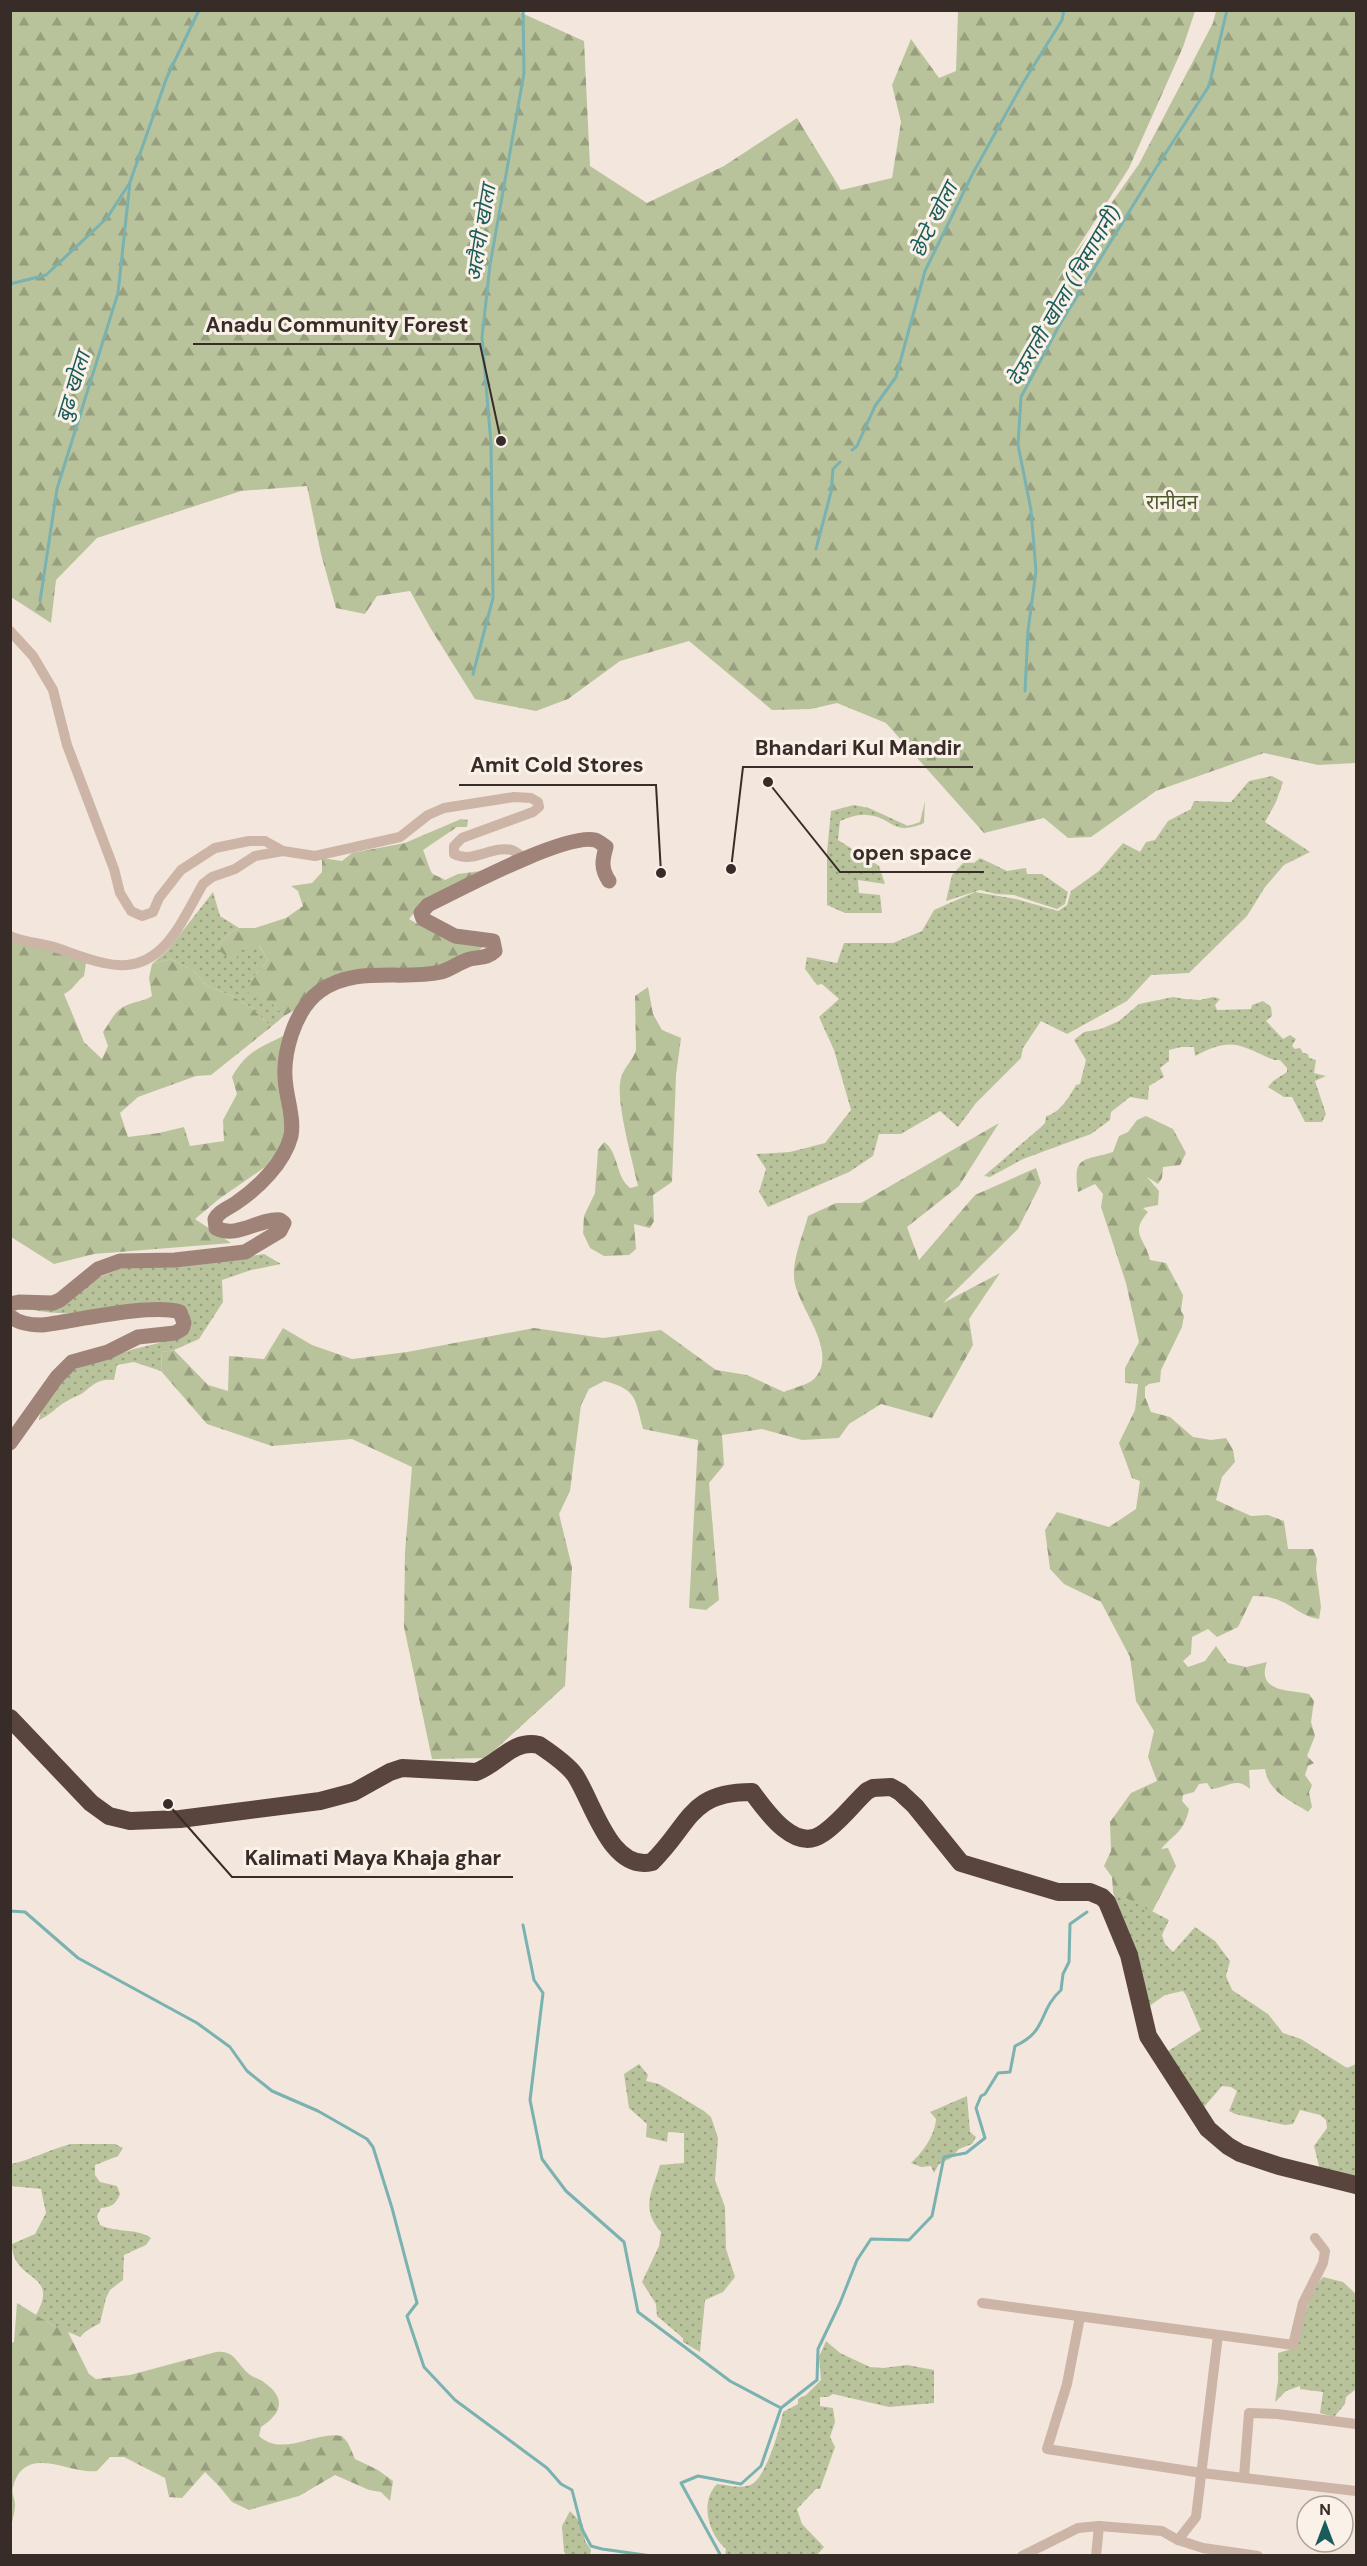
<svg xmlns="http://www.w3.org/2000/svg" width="1367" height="2566" viewBox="0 0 1367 2566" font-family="'DM Sans','Noto Sans Devanagari',sans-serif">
	<defs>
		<pattern id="grass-dots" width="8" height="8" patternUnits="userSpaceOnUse" patternTransform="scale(1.5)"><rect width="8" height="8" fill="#b9c39b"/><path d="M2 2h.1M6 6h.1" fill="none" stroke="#979f7e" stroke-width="1.8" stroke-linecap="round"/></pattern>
		<pattern id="forest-firs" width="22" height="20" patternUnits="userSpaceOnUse" patternTransform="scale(1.5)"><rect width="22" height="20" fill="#b9c39b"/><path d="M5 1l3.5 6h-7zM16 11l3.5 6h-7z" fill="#979f7e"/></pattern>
	</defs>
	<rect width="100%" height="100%" fill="#f3e6dc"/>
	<g fill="url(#grass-dots)">
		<polygon points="1272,776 1283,782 1276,802 1265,822 1310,852 1284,865 1265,887 1247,916 1189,973 1151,975 1127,1001 1067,1034 1041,1021 1023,1048 1021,1058 976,1103 958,1127 940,1111 901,1134 879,1134 873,1156 849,1172 768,1207 759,1192 766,1169 756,1154 790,1152 825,1143 851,1110 834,1050 819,1017 839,999 822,984 817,985 805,969 807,957 837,963 844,943 893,943 922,931 934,910 975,892 1016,899 1058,911 1067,905 1071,891 1099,871 1123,843 1140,852 1146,842 1155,840 1168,821 1191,809 1194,801 1231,802 1249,781"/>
		<path d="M925,801L924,823C891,837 894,817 867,815C858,814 848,818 840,821L838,840L879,866L885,884L858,880L859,893L880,895L882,913H845L827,905V852L831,811L854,805L869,808L908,826L920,822Z"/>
		<polygon points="980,858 1007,871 1026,868 1027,874 1042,874 1068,892 1065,904 1057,909 1014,895 996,894 980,890 946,901 952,875 964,862 974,863"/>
		<polygon points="213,892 220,916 239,928 230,933 216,948 242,949 258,944 268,960 251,980 284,1016 271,1027 252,1008 234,997 206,985 194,971 171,959 152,964 167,951"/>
		<path d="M1173,997L1185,999L1200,1000L1213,997L1220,999L1215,1005L1217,1010L1251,1009L1252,1005L1263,1001L1271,1007L1272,1016L1266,1021L1283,1039L1290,1035L1296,1039L1292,1046L1295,1049L1300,1048L1303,1053L1308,1054L1309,1058L1316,1060L1314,1073L1326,1076L1315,1081L1326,1114L1322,1122H1305L1292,1097H1284L1268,1087L1273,1081L1287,1072V1068L1280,1060H1274C1239,1045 1232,1036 1195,1056L1194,1047H1181L1169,1050V1061L1160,1068L1164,1077L1149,1086L1148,1100L1130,1097L1111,1112L1110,1120L1091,1134L1023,1159L990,1177L984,1176L1040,1128L1045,1123L1046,1116C1059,1114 1070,1096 1076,1085L1080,1084L1086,1060L1074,1040L1084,1032L1101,1029L1119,1021L1139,1004Z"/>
		<path d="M264,1254L281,1264L251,1270L222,1280L223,1302L199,1339L174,1350L162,1352L161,1371L134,1362L117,1365L114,1380C98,1379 96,1383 84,1392C80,1396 72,1397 67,1401C56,1407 51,1415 39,1420L41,1410L70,1371L134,1349L159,1343L186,1331L188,1319L185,1307L176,1305C125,1310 74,1320 24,1308L129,1265L232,1259Z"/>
		<polygon points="1113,1891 1169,1920 1162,1935 1165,1944 1173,1952 1195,1927 1215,1941 1230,1961 1226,1976 1232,1990 1268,2014 1283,2033 1301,2039 1347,2068 1356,2064 1356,2180 1320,2170 1314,2146 1327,2128 1326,2120 1320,2115 1300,2110 1293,2124 1285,2125 1235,2114 1229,2111 1237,2091 1231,2087 1222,2086 1204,2107 1165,2053 1201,2030 1186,1995 1183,1991 1165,1995 1148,2007"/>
		<path d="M639,2064L648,2075L646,2081L659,2084L704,2111L711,2117L718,2138L715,2180L725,2207L726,2249L735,2277L723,2292L705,2300L700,2352L683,2342V2338L657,2316L656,2304L642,2282L659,2246L661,2232C640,2208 652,2192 660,2165L684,2163V2133L668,2132L667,2142L646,2137L647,2124L629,2108L624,2074Z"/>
		<path d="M967,2096L970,2132L976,2137L972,2144L959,2149L951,2158L939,2164L934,2173L931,2166L921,2167L911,2163C923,2152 935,2135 936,2119L930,2112Z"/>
		<path d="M71,2144H115L123,2148L118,2156L95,2165V2175L100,2182L117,2186L120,2194C116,2204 112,2207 101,2208L97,2216L100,2225C116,2233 138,2228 151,2238L146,2245L124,2255L123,2280L110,2290L106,2298L100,2323L86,2331L80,2337L54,2326L17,2303L36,2315C61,2271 12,2283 12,2244L35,2234L46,2213L41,2189L11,2186V2164C31,2160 50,2149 71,2144Z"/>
		<polygon points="1323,2277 1343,2282 1356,2294 1356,2389 1346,2397 1345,2404 1334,2417 1320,2413 1323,2392 1300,2389 1300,2386 1286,2391 1275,2402 1278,2381 1278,2353 1295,2348 1312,2291"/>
		<path d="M826,2341L840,2353L870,2367L883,2368L907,2365L934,2370V2403L889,2407L833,2394L828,2397H820V2406L833,2408L835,2422L830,2437L835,2447L820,2489H816L797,2509L802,2524L824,2547L817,2555H725L726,2549C709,2535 699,2502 717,2484C728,2485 739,2489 750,2485C766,2479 780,2428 783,2412L798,2404V2399L806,2395L821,2380L819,2357Z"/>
		<polygon points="570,2511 583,2525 585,2541 591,2550 590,2555 567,2555 564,2552 562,2526"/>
	</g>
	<g fill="url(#forest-firs)">
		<polygon points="10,11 517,11 584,41 590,166 647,203 724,166 797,118 841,190 892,178 901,122 892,85 911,39 939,78 956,71 958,11 1195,11 1183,47 1129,168 1055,283 1139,164 1213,23 1216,11 1356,11 1356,763 1318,765 1264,753 1156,791 1091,837 1068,838 1044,818 984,833 886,723 837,703 811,709 772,710 689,641 620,661 568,699 536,711 475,699 431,629 410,591 377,596 365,614 336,608 321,554 307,486 241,491 97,538 56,580 51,623 11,597"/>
		<path d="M461,819L468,820L467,827H457L423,850C425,854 430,871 432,873C435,876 441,877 445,880L458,874L488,870L416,910L409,919L421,926L484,945L479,951L431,970L367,969L284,1016L271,1002L248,996L251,980L268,960L259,945L242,949L234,962L216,948L230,933L239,928H255L286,918L303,906L298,891L291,886L312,883L322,872V858L342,861L352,853L405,843Z"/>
		<path d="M10,941L50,950L86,963L84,976C76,982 73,990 64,994L84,1042L102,1059L108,1046L103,1032C110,1023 114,1011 125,1006C134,1001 143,1002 152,996L149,978L152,964L171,959L194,971L206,985L234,997L252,1008L271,1027L211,1075L196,1076L138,1097L120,1113L128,1137L159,1133L184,1127L190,1146L224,1141L223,1120L237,1094L232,1077C246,1052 259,1048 283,1036L282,1107L287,1138L265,1167L219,1199L195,1219L231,1243L94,1254L54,1264L11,1237Z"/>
		<path d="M648,987L653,1014L662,1030L681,1038L676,1075L672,1182L653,1195L654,1221L650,1228L634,1224L636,1249L629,1255L604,1256L590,1248L583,1233L584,1216L595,1193L598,1150L604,1142C619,1152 615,1176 630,1188L638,1186C633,1162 613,1094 622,1075C626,1065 633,1060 636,1050L635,996Z"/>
		<path d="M1146,1116L1173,1129L1186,1153L1180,1165L1163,1167L1162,1178L1158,1184L1147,1177L1159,1191L1158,1205L1143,1208L1148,1212C1129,1234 1145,1237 1150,1260L1166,1263L1183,1295L1181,1311L1184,1316L1182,1327L1161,1370L1160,1382L1149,1384L1145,1387V1397L1151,1412L1170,1417L1193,1437L1211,1440L1226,1438L1233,1450L1235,1462L1222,1477L1216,1500L1251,1516L1268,1515L1284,1521L1288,1549H1313L1317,1559L1316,1569L1321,1607L1319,1619C1294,1615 1288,1595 1253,1596L1238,1627L1217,1637L1208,1629L1192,1637L1191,1654L1183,1661L1188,1667L1205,1661L1216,1646L1228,1663L1246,1667L1267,1662C1256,1692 1288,1690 1309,1694L1314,1701L1311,1722L1315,1736L1307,1756L1314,1763L1308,1766L1305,1775L1312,1785L1309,1792L1312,1807L1308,1812C1290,1800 1268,1792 1265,1769L1249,1770L1250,1789C1236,1776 1227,1788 1211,1789L1207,1783L1199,1784L1194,1792L1183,1795L1182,1801L1189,1809C1184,1832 1175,1833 1161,1849L1168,1848L1176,1866L1152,1912L1113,1891L1112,1877L1104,1866L1111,1851L1110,1822L1131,1793L1157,1781L1148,1757L1154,1731L1136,1701L1130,1657L1101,1602L1064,1584L1050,1569L1045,1530L1057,1512L1109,1527L1136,1509L1140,1481L1132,1478L1119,1443L1135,1410L1138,1384L1125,1383V1368L1139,1342L1126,1283L1101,1207L1103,1194L1095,1184L1078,1192C1072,1155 1084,1161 1113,1152L1119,1136L1128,1132L1137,1120Z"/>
		<path d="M999,1123L959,1186L907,1227L919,1260L975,1195L1036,1168L1041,1183L1018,1229L943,1303L1000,1273L969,1319L973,1345L932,1418L881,1404L849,1424L839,1438L802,1440L762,1429L722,1435L724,1465L709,1483L719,1600L706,1610L689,1608L698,1440L643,1429C635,1399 637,1389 604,1381L589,1389L581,1405L570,1491L559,1514L572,1567L565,1686L486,1758L432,1759L404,1627L405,1552L412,1467L352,1439L272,1446L207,1424L161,1371L162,1352L174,1350L208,1385L228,1391L229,1356L264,1359L283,1328L312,1345L352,1359L407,1352L534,1328L603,1338L661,1330L716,1370L747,1375L784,1392C792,1388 808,1385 814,1379C839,1353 801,1311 795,1284C790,1263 803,1236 808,1216L836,1203H861Z"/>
		<path d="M17,2303L54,2326L67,2330L89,2374L96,2379L130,2375L216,2352C235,2350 236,2363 249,2374C254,2378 260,2379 265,2383C287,2399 281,2414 261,2427L259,2436C283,2458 316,2430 342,2436L348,2443L355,2459L378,2470L393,2481L390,2501L381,2492L369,2490L335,2475L299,2496L249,2510L232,2502L219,2486L205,2472L182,2498L169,2497L165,2478L124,2457H110L97,2471C70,2475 25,2442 13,2487C11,2493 15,2499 15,2505C15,2511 13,2517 12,2523L10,2343L14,2342Z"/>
	</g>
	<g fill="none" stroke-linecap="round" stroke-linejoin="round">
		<g stroke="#79b2b0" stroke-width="3">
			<polyline points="10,284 46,275 107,218 129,184"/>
			<polyline points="852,450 857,446 875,406 896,377 925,271 973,173 1023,83 1062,20 1064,10"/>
			<polyline points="816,549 831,492 833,469 840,462"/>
			<polyline points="40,601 57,489 118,293 130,182 167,77 199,10"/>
			<polyline points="473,674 493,598 491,444 482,337 490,265 524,73 523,10"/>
			<polyline points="1025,691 1028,631 1036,571 1031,510 1018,445 1021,397 1060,324 1156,168 1209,86 1227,10"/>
			<polyline points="10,1911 25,1912 78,1958 197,2023 230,2047 247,2071 272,2091 318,2111 367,2139 373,2147 392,2208 417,2303 407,2316 424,2367 455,2400 547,2468 561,2484 572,2490 582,2529 591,2546 602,2549 652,2556"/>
			<polyline points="523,1925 534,1980 543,1993 530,2100 542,2159 566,2191 624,2242 638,2312 730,2381 781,2408"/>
			<path d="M721,2556L681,2483L698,2476L741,2484L761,2466L781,2408L817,2380L818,2349L840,2303L857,2260L871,2239L909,2240L932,2216L944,2157L966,2153L985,2138L976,2108L981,2096L985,2094L998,2073L1010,2072L1015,2046C1048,2031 1038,2011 1061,1990L1063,1974L1069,1962L1070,1924L1087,1912"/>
		</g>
		<g stroke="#ccb5a7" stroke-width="10">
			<path d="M10,631L33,656L53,690L67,745L114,869L120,893L131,911L142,916L153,912L159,898L181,870L215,848L249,841H265L283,851L315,856L400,837L428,815L444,808L514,797L531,798L538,802L539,807L533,812L462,838L454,846V854C474,864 491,845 512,850C516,852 521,856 524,858"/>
			<path d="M10,936C26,943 44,943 60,949C74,954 89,960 104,963C161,977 180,924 203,884L212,877L235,869L255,856L283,851"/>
			<polyline points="982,2303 1293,2345 1303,2303 1323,2263 1325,2251 1315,2238"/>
			<polyline points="1080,2317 1067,2384 1047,2449 1202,2473 1356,2491"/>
			<polyline points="1244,2477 1249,2413 1277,2414 1356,2424"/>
			<polyline points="1178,2540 1196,2517 1218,2335"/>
			<polyline points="1022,2556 1078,2528 1099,2526 1162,2531 1178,2540 1203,2548 1258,2556"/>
			<polyline points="1096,2556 1099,2526"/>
		</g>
		<g stroke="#a08378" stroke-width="15">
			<path d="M10,1304L19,1302L53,1303L60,1300L98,1269L120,1261L175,1260L245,1252L280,1231L284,1223L280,1220C259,1218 237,1239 216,1228L215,1219C219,1211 229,1208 236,1203C258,1188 284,1163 291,1136C294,1121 288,1102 286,1087C281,1056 294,1010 320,991C356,965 401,981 441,972C451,969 460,962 470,959C480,957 488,958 495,951L493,941L455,936L423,919L421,913L428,905C459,890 565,833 595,840C599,841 603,845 606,847C602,861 601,869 609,881"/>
			<path d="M10,1316C19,1324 31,1325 42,1325C75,1321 151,1303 180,1312L184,1323L182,1329L175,1333L138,1337L108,1352L72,1362L57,1377L10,1443"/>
		</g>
		<path stroke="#59453e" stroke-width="18" d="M10,1718L91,1803L109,1816L130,1821L180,1819L320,1801L354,1792L390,1772L402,1768L476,1772C499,1764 512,1739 539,1745C551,1753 567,1764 575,1775C593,1802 610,1872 652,1862C691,1824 688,1792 752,1792C766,1811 795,1853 822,1834C839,1823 852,1805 867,1791L873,1788L891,1787L900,1792L915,1806L961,1863L1058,1892H1090L1102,1897L1107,1902L1129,1955L1148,2036L1208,2129L1228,2146L1240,2153L1279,2166L1356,2185"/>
	</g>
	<g text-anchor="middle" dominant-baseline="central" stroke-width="6" stroke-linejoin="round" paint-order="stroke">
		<g font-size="20" fill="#4b582a" stroke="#faf1e8">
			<text x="1172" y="502">रानीवन</text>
		</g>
		<g font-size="21" font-style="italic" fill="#1b5c5b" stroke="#faf1e8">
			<text transform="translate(934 220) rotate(-64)">छेप्टे खोला</text>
			<text transform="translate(481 233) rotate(-81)">अलैची खोला</text>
			<text transform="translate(1064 296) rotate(-60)">देऊराली खोला (चिसापानी)</text>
			<text transform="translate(73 387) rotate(-73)">बुढ खोला</text>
		</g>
	</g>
	<path fill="none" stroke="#382c28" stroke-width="2" d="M501 441L480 344H193M731 869L743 767H973M661 873L656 785H459M768 782L840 872H984M168 1804L232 1877H513"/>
	<g fill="#382c28" stroke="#faf1e8" stroke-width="2">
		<circle cx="501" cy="441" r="6"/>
		<circle cx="731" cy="869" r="6"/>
		<circle cx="661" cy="873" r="6"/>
		<circle cx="768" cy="782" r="6"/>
		<circle cx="168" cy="1804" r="6"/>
	</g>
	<g font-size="21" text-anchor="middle" font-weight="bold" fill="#382c28" stroke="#faf1e8" stroke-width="6" stroke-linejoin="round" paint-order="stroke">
		<text x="337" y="332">Anadu Community Forest</text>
		<text x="858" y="755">Bhandari Kul Mandir</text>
		<text x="557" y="772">Amit Cold Stores</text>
		<text x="912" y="860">open space</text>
		<text x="373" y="1865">Kalimati Maya Khaja ghar</text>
	</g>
	<rect width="1367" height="2566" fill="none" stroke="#382c28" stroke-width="24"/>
	<g transform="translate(1325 2524)"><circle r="28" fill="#faf1e8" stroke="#aca29b" stroke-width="1.5"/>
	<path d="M0-4.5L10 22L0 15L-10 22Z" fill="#1b5c5b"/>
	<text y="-9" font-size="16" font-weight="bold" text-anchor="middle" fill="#382c28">N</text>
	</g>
</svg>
